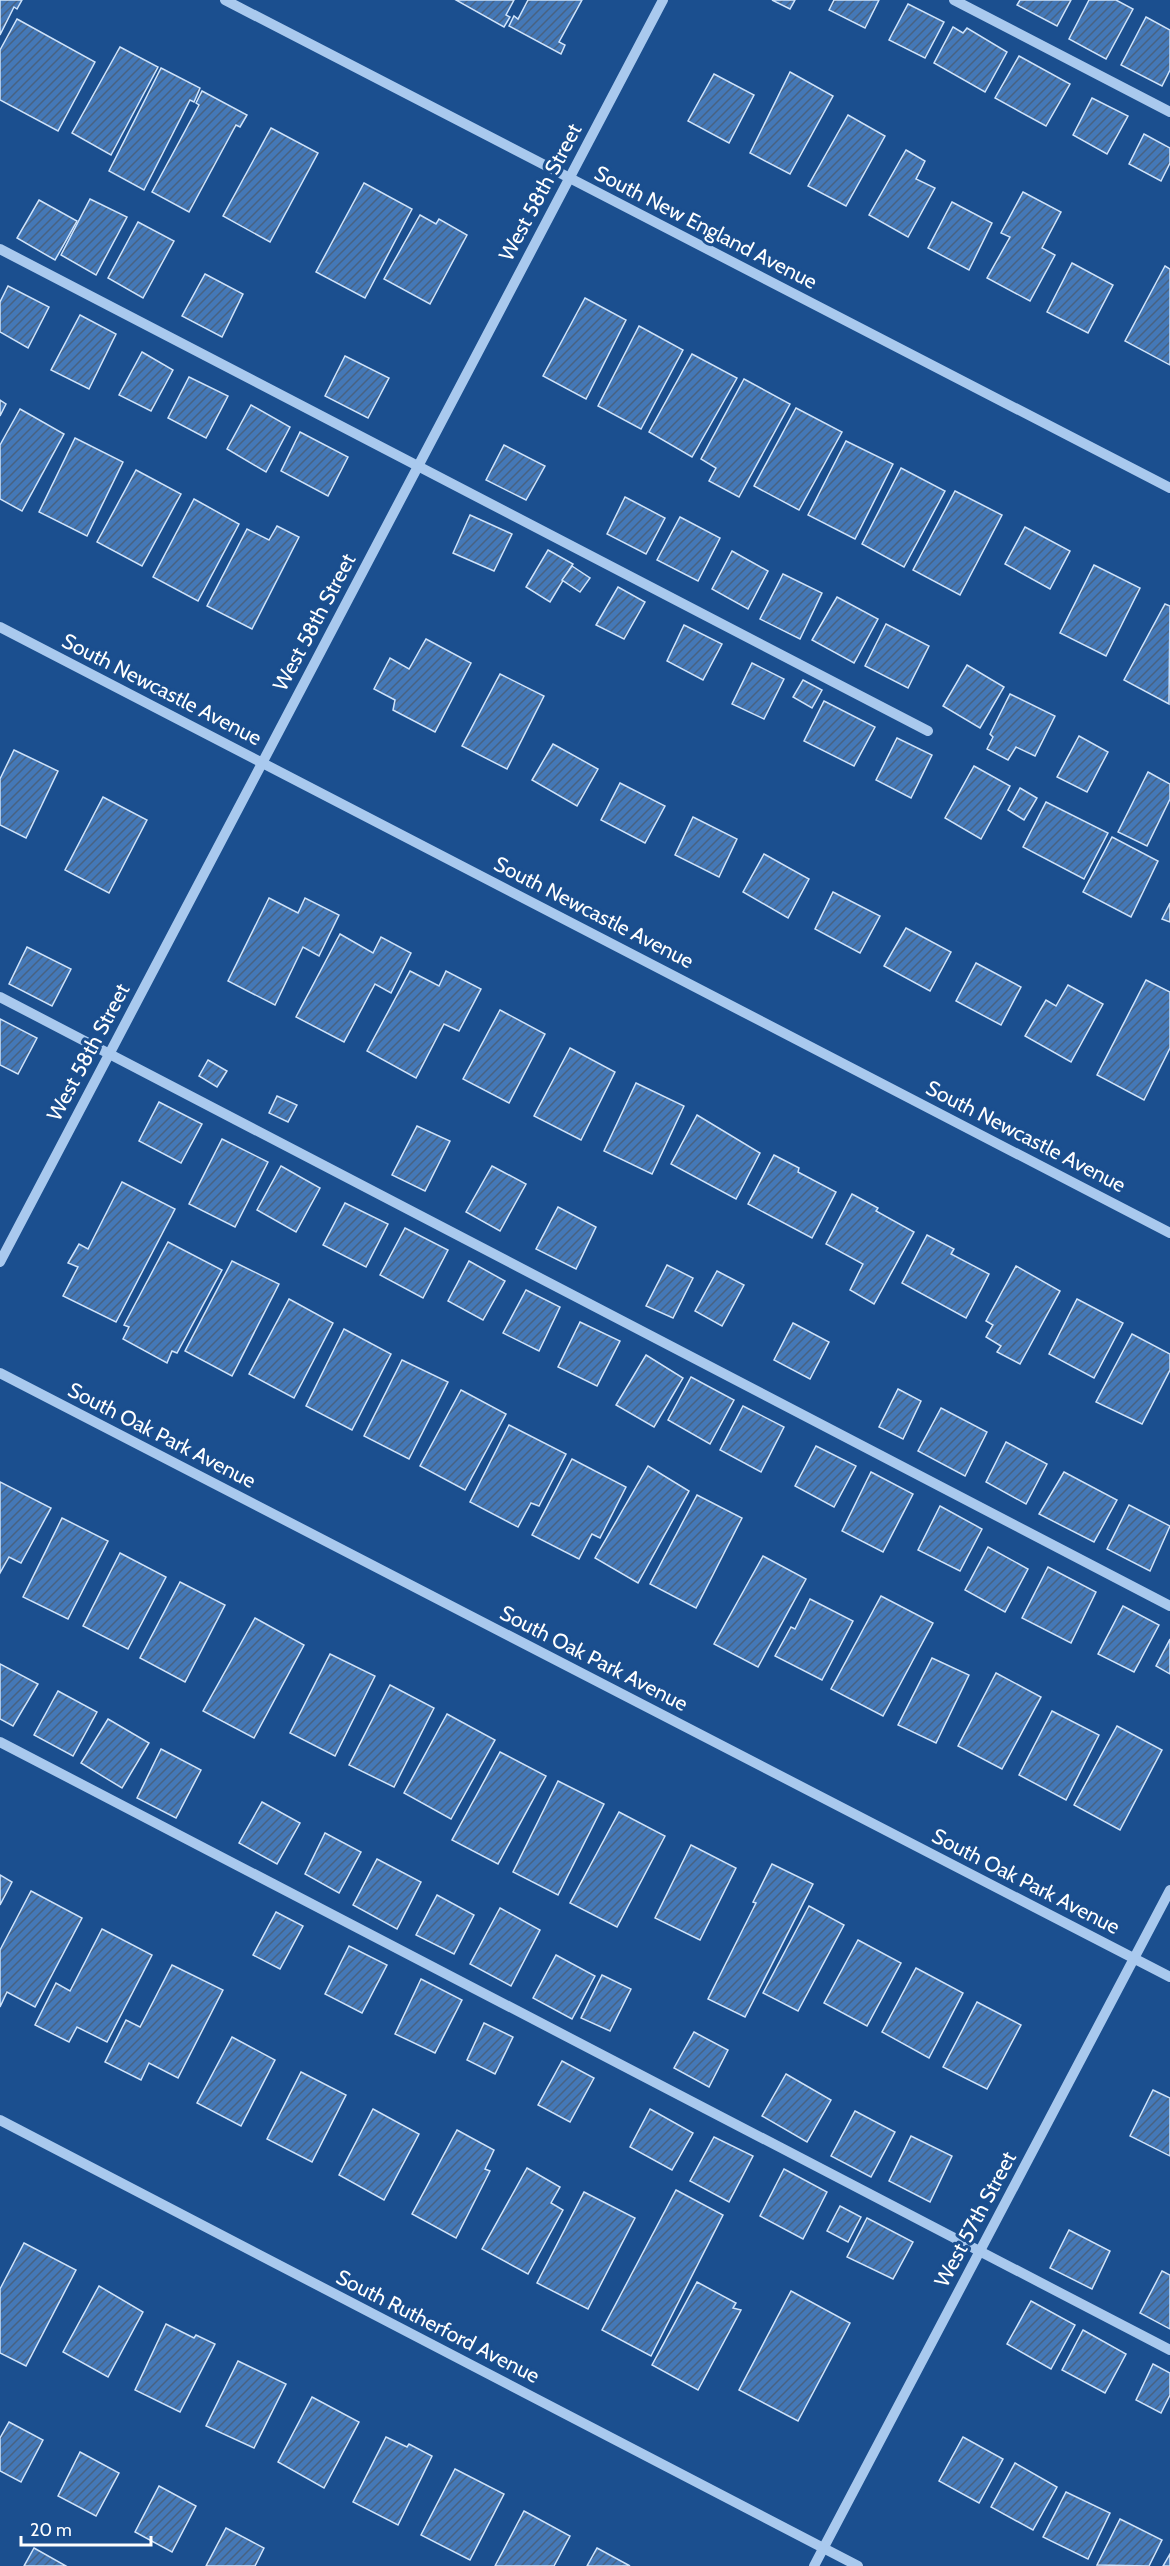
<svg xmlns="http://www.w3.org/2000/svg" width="1170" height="2566" viewBox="0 0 1170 2566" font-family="Cabin,sans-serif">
	<defs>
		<pattern id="building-hatch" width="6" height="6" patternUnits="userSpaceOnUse" patternTransform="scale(1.5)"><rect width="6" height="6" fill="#4478b7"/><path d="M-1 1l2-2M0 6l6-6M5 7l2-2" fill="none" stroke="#486282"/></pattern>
	</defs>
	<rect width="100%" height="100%" fill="#1b4f8f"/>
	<g fill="url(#building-hatch)" stroke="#cfe3fa" stroke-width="1.5">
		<polygon points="0,0 22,0 17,9 14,7 0,35"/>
		<polygon points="456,0 514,0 506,15 510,17 504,27"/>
		<polygon points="528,0 582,0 559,42 565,45 561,54 509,26 514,16 518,19"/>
		<polygon points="772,0 795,0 790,9"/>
		<polygon points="834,0 879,0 865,28 829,10"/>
		<polygon points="1020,0 1071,0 1057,26 1017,5"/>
		<polygon points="1089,0 1116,0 1133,9 1106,59 1069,39"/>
		<polygon points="908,4 944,22 925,58 889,40"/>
		<polygon points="1146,17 1170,30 1170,70 1162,86 1121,65"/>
		<polygon points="17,19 95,62 58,131 0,100 0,50"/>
		<polygon points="953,27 963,33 967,28 1007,52 985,92 934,63"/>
		<polygon points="120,47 158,67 111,155 72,133"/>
		<polygon points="1019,56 1070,84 1046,126 995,98"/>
		<polygon points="161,68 200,88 194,102 190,100 144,190 109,171"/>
		<polygon points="790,72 833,96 790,174 750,153"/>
		<polygon points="714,74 754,95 729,143 688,121"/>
		<polygon points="202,91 247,115 240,127 236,125 189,212 152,192 199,105 196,103"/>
		<polygon points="1092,98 1128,116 1107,154 1073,135"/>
		<polygon points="848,115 885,136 846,206 808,186"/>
		<polygon points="271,128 318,153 270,242 223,216"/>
		<polygon points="1144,134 1170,148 1170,163 1161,181 1129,164"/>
		<polygon points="906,150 925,161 916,179 935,188 908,237 869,215"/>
		<polygon points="364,183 412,209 365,298 316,272"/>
		<polygon points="1023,192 1061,212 1042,248 1055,255 1030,301 987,278 1010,237 1001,233"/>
		<polygon points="90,199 127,217 96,275 61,255"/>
		<polygon points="39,200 77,221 55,260 17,238"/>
		<polygon points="952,202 992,223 969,270 928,248"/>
		<polygon points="420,215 436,224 439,219 467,235 430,304 384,279"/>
		<polygon points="138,222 174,241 143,298 108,278"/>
		<polygon points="1072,263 1113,285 1088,333 1047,312"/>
		<polygon points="1165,266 1170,269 1170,365 1125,341"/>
		<polygon points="205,274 243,294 222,337 182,316"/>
		<polygon points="8,286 49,307 28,348 0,332 0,302"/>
		<polygon points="585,298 626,320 586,399 543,376"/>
		<polygon points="80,315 116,334 89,389 51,370"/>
		<polygon points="639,326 683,350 641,429 598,406"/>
		<polygon points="142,352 173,370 151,411 119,395"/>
		<polygon points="692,354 737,378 692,457 649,432"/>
		<polygon points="345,356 389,378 368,418 325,396"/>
		<polygon points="189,377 228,396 206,438 168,418"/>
		<polygon points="744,379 790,404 739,497 709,481 716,468 701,459"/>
		<polygon points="0,400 6,404 0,416"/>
		<polygon points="251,405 290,427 266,472 227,449"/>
		<polygon points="796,408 842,432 799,510 754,486"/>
		<polygon points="20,409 64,434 22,511 0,499 0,445"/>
		<polygon points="300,432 348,457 328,496 281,471"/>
		<polygon points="75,438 123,462 87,536 39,512"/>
		<polygon points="846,441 893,464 855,539 808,515"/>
		<polygon points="504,445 545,466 526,500 486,480"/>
		<polygon points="901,468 945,491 904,567 862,544"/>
		<polygon points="136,470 181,494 142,566 97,542"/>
		<polygon points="955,491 1002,515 960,595 913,570"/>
		<polygon points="625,497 665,518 646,554 607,534"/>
		<polygon points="194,499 239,524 198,601 153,577"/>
		<polygon points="470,515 512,534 494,571 453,553"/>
		<polygon points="680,517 720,538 698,581 657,560"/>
		<polygon points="277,526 299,537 252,629 207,606 247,529 269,540"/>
		<polygon points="1025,527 1070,551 1050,589 1005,564"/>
		<polygon points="548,550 573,564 550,602 526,587"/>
		<polygon points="732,551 768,571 748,609 712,589"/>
		<polygon points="1094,565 1140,588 1106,656 1060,633"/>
		<polygon points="572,566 590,578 580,592 562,580"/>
		<polygon points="783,574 822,593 800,639 760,619"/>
		<polygon points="618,587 645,602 624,639 596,625"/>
		<polygon points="837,597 878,619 854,663 812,640"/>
		<polygon points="1165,604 1170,606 1169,704 1124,680"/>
		<polygon points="886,624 929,646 908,688 865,666"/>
		<polygon points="684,625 722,644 703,680 667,661"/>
		<polygon points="426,639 471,663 435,732 393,710 395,700 374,689 390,658 409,669"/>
		<polygon points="752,663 784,679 764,719 732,704"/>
		<polygon points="967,665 1004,687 980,728 943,706"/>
		<polygon points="500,674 544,696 507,769 462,746"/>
		<polygon points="803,680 822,690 812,708 793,697"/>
		<polygon points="1010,694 1055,716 1035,756 1016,747 1008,760 987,749 993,737 990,734"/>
		<polygon points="824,701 875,727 854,766 804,741"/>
		<polygon points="1079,736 1108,752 1087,792 1057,777"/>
		<polygon points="897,738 932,755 911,798 876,780"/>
		<polygon points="553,744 598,769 577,806 532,780"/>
		<polygon points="14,750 58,771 26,838 0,825 0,779"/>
		<polygon points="974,766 1010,786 981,839 945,818"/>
		<polygon points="1148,772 1170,784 1170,799 1147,846 1118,832"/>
		<polygon points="620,783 665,806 645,843 601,820"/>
		<polygon points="1020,788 1037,798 1024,820 1008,810"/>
		<polygon points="103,797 147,820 109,893 65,870"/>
		<polygon points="1046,802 1108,833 1084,879 1023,847"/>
		<polygon points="693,817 737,839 719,877 675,855"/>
		<polygon points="1112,837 1158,861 1131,917 1083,892"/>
		<polygon points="764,854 809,879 788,918 743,892"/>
		<polygon points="833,892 880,916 860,953 815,929"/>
		<polygon points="269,898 298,913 305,898 339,915 319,956 303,947 275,1005 228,981"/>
		<polygon points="1170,903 1170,922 1162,919"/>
		<polygon points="906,928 951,952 930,991 884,966"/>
		<polygon points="340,934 373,953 381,937 411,953 391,993 375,984 344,1042 296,1017"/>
		<polygon points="27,947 71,969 52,1006 9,984"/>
		<polygon points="976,963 1021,987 1001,1025 956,1001"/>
		<polygon points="410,971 439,986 446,971 481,989 459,1031 444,1024 416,1078 367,1051"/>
		<polygon points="1146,980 1170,992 1170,1048 1144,1100 1097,1075"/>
		<polygon points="1068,985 1103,1004 1071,1062 1025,1036 1046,1000 1056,1006"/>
		<polygon points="500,1010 545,1034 509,1103 463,1079"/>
		<polygon points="0,1019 37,1038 18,1074 0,1065"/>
		<polygon points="570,1048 615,1072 581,1140 534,1116"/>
		<polygon points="208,1060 227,1071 217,1087 199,1076"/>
		<polygon points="636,1083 684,1106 652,1174 604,1151"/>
		<polygon points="277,1096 297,1105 288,1122 269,1113"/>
		<polygon points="159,1102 202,1124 181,1163 139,1141"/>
		<polygon points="697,1115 760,1153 736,1199 671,1164"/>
		<polygon points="417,1126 450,1141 425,1191 392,1175"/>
		<polygon points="222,1139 268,1162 235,1227 189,1204"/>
		<polygon points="774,1155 799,1168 798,1172 836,1192 812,1238 748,1204"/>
		<polygon points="281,1166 320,1188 296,1232 257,1210"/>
		<polygon points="492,1166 526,1184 500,1231 466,1212"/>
		<polygon points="122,1182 175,1209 116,1322 63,1296 78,1267 68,1263 79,1244 88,1249"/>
		<polygon points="852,1194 878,1208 876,1211 914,1232 874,1304 850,1290 863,1264 826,1244"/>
		<polygon points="345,1203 388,1224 366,1267 323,1245"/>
		<polygon points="558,1207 596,1227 576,1269 536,1249"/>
		<polygon points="405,1228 448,1250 423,1298 380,1275"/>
		<polygon points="927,1235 954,1249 951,1254 989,1274 966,1318 902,1283"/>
		<polygon points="168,1242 222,1270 177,1353 172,1351 167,1363 123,1339 129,1327 124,1325"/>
		<polygon points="232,1261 279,1284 232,1376 185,1351"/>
		<polygon points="469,1261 505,1281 483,1320 448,1301"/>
		<polygon points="667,1265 693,1278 673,1318 646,1306"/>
		<polygon points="1016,1266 1060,1291 1020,1364 997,1352 1001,1346 986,1337 993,1325 986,1321"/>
		<polygon points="717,1271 744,1285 722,1326 695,1311"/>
		<polygon points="526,1290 560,1307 539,1351 503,1333"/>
		<polygon points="289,1299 333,1323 294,1398 249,1374"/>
		<polygon points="1077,1299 1123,1323 1094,1378 1049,1354"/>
		<polygon points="580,1322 620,1341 597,1386 558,1367"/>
		<polygon points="793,1323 829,1342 810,1379 774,1360"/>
		<polygon points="344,1329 391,1354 352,1430 306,1406"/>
		<polygon points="1132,1334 1170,1354 1170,1370 1142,1424 1096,1402"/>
		<polygon points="646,1355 683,1378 654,1427 616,1405"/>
		<polygon points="402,1360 448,1382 409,1459 364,1436"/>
		<polygon points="691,1377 734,1400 710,1444 668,1420"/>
		<polygon points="898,1389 921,1401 903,1439 879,1427"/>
		<polygon points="461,1390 506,1414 465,1490 420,1466"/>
		<polygon points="743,1406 784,1427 761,1472 720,1450"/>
		<polygon points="941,1408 987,1432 965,1476 918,1451"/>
		<polygon points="509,1425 566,1454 539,1506 531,1503 518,1527 470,1502"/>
		<polygon points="1006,1442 1047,1464 1026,1504 986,1482"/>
		<polygon points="816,1446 856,1466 834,1507 795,1486"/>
		<polygon points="572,1459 626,1487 600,1538 592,1534 579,1559 532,1535"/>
		<polygon points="648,1466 689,1491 638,1583 595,1558"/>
		<polygon points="871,1472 913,1494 883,1552 842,1531"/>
		<polygon points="1064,1472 1117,1500 1094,1542 1039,1514"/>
		<polygon points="0,1482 51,1508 21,1563 9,1557 0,1573"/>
		<polygon points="697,1495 742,1518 696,1608 650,1584"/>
		<polygon points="1129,1505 1170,1526 1150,1571 1107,1549"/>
		<polygon points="940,1506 982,1529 960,1571 918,1550"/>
		<polygon points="62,1518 108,1541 68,1619 23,1597"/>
		<polygon points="988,1547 1028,1569 1005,1612 965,1590"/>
		<polygon points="120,1553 166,1577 128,1649 83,1626"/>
		<polygon points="763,1556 806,1579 758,1667 714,1644"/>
		<polygon points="1048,1567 1096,1592 1071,1643 1022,1618"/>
		<polygon points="180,1582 225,1605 185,1682 140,1658"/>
		<polygon points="881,1596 933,1623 883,1716 831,1689"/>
		<polygon points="810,1599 853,1621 822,1680 775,1656 791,1627 795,1629"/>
		<polygon points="1123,1606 1159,1625 1134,1672 1098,1654"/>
		<polygon points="255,1618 304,1645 254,1738 203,1711"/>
		<polygon points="1170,1639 1170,1674 1156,1666"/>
		<polygon points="330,1654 375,1676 335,1756 290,1733"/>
		<polygon points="932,1658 969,1675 936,1743 898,1725"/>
		<polygon points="0,1664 38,1684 13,1726 0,1719"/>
		<polygon points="996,1673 1041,1697 1002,1769 958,1746"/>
		<polygon points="390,1685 434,1708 394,1787 349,1765"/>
		<polygon points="58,1691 97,1712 73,1756 34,1735"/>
		<polygon points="1052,1711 1099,1735 1066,1800 1019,1775"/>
		<polygon points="447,1714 495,1740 451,1819 404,1793"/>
		<polygon points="108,1719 149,1743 122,1788 81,1763"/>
		<polygon points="1117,1726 1162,1750 1120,1830 1074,1805"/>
		<polygon points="161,1749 201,1770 176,1818 137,1798"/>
		<polygon points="500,1752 546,1776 498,1864 452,1840"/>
		<polygon points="558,1781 604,1804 558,1895 513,1872"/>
		<polygon points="262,1802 300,1823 277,1864 239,1843"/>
		<polygon points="619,1812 665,1836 617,1927 570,1903"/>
		<polygon points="325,1833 361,1852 339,1893 305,1874"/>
		<polygon points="691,1845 736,1868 700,1940 655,1918"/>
		<polygon points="377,1859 421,1882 397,1929 353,1905"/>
		<polygon points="772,1864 813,1884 745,2017 708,1999 756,1903 753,1902"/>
		<polygon points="0,1875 12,1882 0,1905"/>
		<polygon points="31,1891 82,1918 35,2007 7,1992 0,2007 0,1950"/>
		<polygon points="437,1895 474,1915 454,1954 416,1935"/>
		<polygon points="809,1906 844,1925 798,2011 763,1993"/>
		<polygon points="500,1908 540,1930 511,1986 470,1964"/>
		<polygon points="276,1912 303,1926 280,1969 253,1955"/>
		<polygon points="102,1929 152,1955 107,2042 77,2027 69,2042 35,2025 56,1983 70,1991"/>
		<polygon points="858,1940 901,1963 867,2026 824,2003"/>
		<polygon points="349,1946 387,1965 362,2013 325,1994"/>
		<polygon points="556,1955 595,1976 572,2019 533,1998"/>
		<polygon points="172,1965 223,1990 178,2078 149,2063 141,2080 105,2062 126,2020 140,2027"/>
		<polygon points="916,1968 963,1993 929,2058 882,2032"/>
		<polygon points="602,1975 631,1989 610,2031 581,2018"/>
		<polygon points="421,1979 462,2000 435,2053 395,2034"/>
		<polygon points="977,2002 1021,2025 987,2089 943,2067"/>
		<polygon points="484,2023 513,2037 495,2074 467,2060"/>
		<polygon points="694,2032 728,2050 709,2087 674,2068"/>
		<polygon points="232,2037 275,2060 241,2126 197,2103"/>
		<polygon points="562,2061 594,2078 570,2122 538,2105"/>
		<polygon points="301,2072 346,2095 312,2162 267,2139"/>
		<polygon points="786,2074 831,2100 807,2142 762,2116"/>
		<polygon points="1153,2090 1170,2098 1170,2156 1130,2136"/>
		<polygon points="373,2109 419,2134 384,2200 339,2175"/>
		<polygon points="650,2109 693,2133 672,2170 630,2147"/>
		<polygon points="855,2111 895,2132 871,2177 831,2156"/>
		<polygon points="457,2130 494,2150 485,2169 490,2171 456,2238 412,2214"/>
		<polygon points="911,2136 952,2156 930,2202 889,2181"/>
		<polygon points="714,2137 753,2156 729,2202 690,2181"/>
		<polygon points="527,2168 560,2187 551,2203 563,2210 528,2274 482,2249"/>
		<polygon points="784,2169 827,2192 803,2239 760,2216"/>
		<polygon points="676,2190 723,2215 651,2356 602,2330"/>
		<polygon points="584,2192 635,2218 588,2309 537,2283"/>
		<polygon points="840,2206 861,2217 848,2242 827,2231"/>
		<polygon points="867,2218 913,2242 893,2279 847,2257"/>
		<polygon points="1069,2230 1110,2251 1092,2289 1050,2268"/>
		<polygon points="24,2243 76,2270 26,2366 0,2353 0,2289"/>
		<polygon points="1162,2271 1170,2275 1170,2329 1140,2313"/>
		<polygon points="697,2282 736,2303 733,2308 741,2310 698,2390 652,2365"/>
		<polygon points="99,2286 143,2312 108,2377 63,2352"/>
		<polygon points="791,2291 850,2323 798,2421 739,2390"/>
		<polygon points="1031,2301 1075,2325 1051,2369 1007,2344"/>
		<polygon points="166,2324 194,2338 196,2335 215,2344 180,2412 135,2390"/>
		<polygon points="1083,2330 1126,2354 1105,2393 1062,2370"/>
		<polygon points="238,2361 286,2384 254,2448 206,2426"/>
		<polygon points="1153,2364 1170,2373 1170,2395 1161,2413 1136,2400"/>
		<polygon points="312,2397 359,2422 324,2488 278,2462"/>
		<polygon points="9,2422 43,2440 21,2482 0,2471 0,2438"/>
		<polygon points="386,2437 407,2447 409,2444 432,2456 398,2525 353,2502"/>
		<polygon points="963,2437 1003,2459 979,2503 939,2481"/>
		<polygon points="80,2452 119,2473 96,2516 58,2496"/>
		<polygon points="1015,2463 1057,2487 1033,2530 991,2507"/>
		<polygon points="455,2469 504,2494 470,2560 421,2535"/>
		<polygon points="159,2486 196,2506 172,2552 135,2532"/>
		<polygon points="1066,2492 1110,2513 1088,2559 1043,2537"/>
		<polygon points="524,2511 570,2536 554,2566 495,2566"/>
		<polygon points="1120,2519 1162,2540 1149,2566 1097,2565"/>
		<polygon points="226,2528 264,2548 255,2566 206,2566"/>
		<polygon points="34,2548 66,2566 24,2566"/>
		<polygon points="597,2548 630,2566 587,2566"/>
		<polygon points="1170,2554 1170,2566 1163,2566"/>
	</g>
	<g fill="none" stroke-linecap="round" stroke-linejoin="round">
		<g stroke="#a9c9ee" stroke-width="10">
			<polyline points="225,0 1170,488"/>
			<polyline points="954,0 1170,112"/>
			<polyline points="0,249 928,731"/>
			<polyline points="0,627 1170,1233"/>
			<polyline points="0,997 1170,1606"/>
			<polyline points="0,1262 663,0"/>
			<polyline points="0,1373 1170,1977"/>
			<polyline points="0,1742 1170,2350"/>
			<polyline points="0,2120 858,2566"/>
			<polyline points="814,2566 1170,1890"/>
		</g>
	</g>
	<g text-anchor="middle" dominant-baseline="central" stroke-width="6" stroke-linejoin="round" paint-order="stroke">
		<g font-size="21" fill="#fff" stroke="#1b4f8f">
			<text transform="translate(540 192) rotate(-62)">West 58th Street</text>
			<text transform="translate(706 227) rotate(27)">South New England Avenue</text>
			<text transform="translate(314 622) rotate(-62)">West 58th Street</text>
			<text transform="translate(162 689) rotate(27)">South Newcastle Avenue</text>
			<text transform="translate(594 912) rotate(27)">South Newcastle Avenue</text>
			<text transform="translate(88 1052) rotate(-62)">West 58th Street</text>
			<text transform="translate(1026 1136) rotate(27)">South Newcastle Avenue</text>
			<text transform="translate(162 1435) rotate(27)">South Oak Park Avenue</text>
			<text transform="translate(594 1658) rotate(27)">South Oak Park Avenue</text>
			<text transform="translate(1026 1881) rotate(27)">South Oak Park Avenue</text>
			<text transform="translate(975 2219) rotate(-62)">West 57th Street</text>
			<text transform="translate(438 2326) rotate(27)">South Rutherford Avenue</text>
		</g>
	</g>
	<path d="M21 2536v9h130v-9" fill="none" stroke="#ffffff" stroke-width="3"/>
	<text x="30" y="2536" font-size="18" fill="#ffffff" stroke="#1b4f8f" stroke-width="4.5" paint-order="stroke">20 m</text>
</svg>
